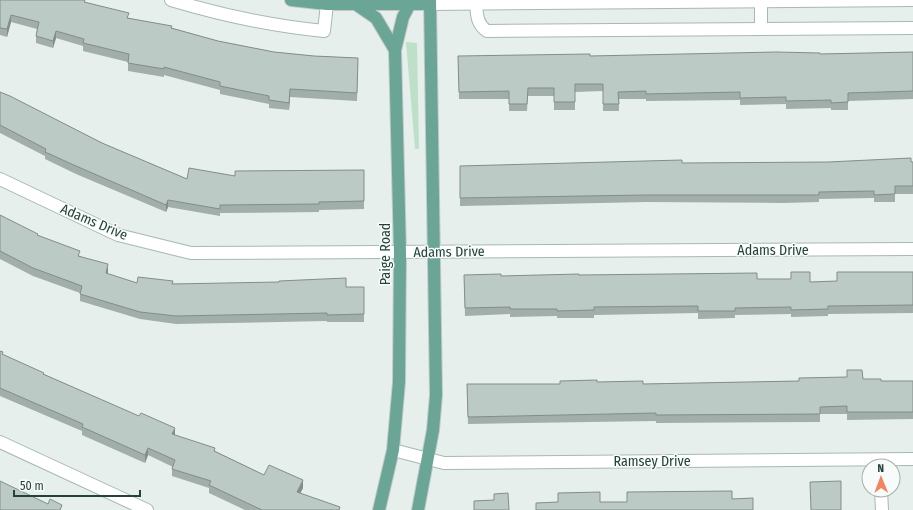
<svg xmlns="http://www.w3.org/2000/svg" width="913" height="510" viewBox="0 0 913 510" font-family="'Fira Sans Condensed',sans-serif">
	<rect width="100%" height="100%" fill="#e6efeb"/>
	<polygon fill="#bfe0c8" points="406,42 417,43 419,149 415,149"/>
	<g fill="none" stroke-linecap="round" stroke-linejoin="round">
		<defs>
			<g id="minor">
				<path d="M171,0C221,15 272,26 324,31L327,4"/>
				<polyline points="761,0 761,29"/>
				<polyline points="430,4 913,0"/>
				<path d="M476,4C477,16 477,24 487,31L913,28"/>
				<polyline points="0,179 118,235 191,253 913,249"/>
				<polyline points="0,442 147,510"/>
				<polyline points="393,450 444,463 913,459"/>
				<polyline points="881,490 882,510"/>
			</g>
			<g id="major">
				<polyline points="291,0 327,4 430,4"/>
				<polyline points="357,5 376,18 395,50"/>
				<polyline points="379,510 393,450 399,382 400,253 395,50 403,17 412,0"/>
				<polyline points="418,510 433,430 436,395 430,0"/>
			</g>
		</defs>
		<use href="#minor" stroke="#a8b8b2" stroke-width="14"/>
		<use href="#major" stroke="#c2cac8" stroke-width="14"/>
		<use href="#minor" stroke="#fff" stroke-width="12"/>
		<use href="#major" stroke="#6aa596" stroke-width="12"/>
	</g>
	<g fill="#a1aea9">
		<polygon points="0,0 85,2 129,18 172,28 218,41 274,52 314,56 358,58 357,101 290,97 289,110 269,108 269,104 220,94 220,90 164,75 164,77 128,71 128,62 83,51 83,46 56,38 53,48 36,43 36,36 37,29 11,22 7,37 0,35"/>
		<polygon points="913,52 913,99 848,101 848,110 831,110 831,108 786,109 786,104 740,105 740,100 646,101 646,99 619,99 619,111 603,111 603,91 575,92 575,110 554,110 554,96 528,96 527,111 509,111 509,99 459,99 458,56 590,56 820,54"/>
		<polygon points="0,92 102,143 187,179 235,176 364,170 364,209 319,210 319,212 220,213 220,216 168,207 166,212 76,174 45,159 45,156 0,133"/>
		<polygon points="911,162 913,162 913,194 895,194 895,202 874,202 874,198 819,199 819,202 783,203 646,202 460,206 460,166 682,163"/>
		<polygon points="0,215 38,236 80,256 108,272 108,274 137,283 346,287 364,287 364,322 327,322 327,321 176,324 140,319 80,301 80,293 33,276 0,259"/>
		<polygon points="913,272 913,313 828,314 828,316 791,317 791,314 735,315 735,318 698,319 698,313 594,315 594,318 557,318 557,316 510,317 510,314 465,316 464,275 501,276 579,275 757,279 810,282 837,281"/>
		<polygon points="0,351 3,355 175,435 215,451 264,475 303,488 300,493 340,510 245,510 209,493 209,488 172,476 172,469 173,467 148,455 145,463 82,435 82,431 0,396"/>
		<polygon points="863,379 881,381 913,381 913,419 847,420 847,414 820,414 820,422 656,423 656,421 468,424 467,384 560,384 597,382 643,384 799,381"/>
	</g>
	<g fill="#838d89">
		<polygon points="11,15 11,22 7,37 7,29"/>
		<polygon points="56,31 56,38 53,48 53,41"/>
		<polygon points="290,89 290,97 289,110 289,103"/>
		<polygon points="168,200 168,207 166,212 166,205"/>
		<polygon points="108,264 108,272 106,281 106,273"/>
		<polygon points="175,428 175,436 172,434"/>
		<polygon points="148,448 148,455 145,463 145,455"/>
		<polygon points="303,480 303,488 297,500 297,492"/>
	</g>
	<g fill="#bbcac4" stroke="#838d89">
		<polygon points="0,0 85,0 84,2 129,13 127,18 172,26 171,28 218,41 274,52 314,56 358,58 357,93 290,89 289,103 269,100 269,96 220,86 220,82 164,67 164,69 128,63 129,54 83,43 84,39 56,31 53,41 36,36 39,22 11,15 7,29 0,28"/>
		<polygon points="776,52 820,53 820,54 913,52 913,91 848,93 848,102 831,103 831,100 786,101 786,97 740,98 740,92 646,94 646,91 618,92 619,104 603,104 603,84 575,84 575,102 554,102 554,88 528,88 527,104 509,104 509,91 459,92 458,56 590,54 590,56"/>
		<polygon points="0,92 10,96 102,143 187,179 189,168 235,176 235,171 364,170 364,201 319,202 319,204 220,205 220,209 168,200 166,205 76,166 45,152 46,149 0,125"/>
		<polygon points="911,158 911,162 913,162 913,186 895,186 895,194 874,195 874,191 819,192 819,195 646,195 460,198 460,166 682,160 682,163 828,162"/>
		<polygon points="0,215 38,234 37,235 80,251 78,256 108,264 106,273 137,283 138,277 173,281 172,284 279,282 279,281 346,278 346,287 364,287 364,314 327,315 327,313 176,316 140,312 80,294 82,286 33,268 0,251"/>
		<polygon points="791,272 810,272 810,282 837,281 837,272 913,272 913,305 828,306 828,309 791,310 791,307 735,308 735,311 698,311 698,306 594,307 594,310 557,311 557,309 510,309 510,307 465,308 464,275 501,274 501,276 579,274 579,275 757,273 757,279 791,279"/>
		<polygon points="0,351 3,352 2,354 44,373 43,374 139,416 141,413 175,428 172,434 215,448 214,451 264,475 269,465 303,480 297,492 340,507 339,510 262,510 209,485 211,481 172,469 175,460 148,448 145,455 82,427 83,424 0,388"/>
		<polygon points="847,370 862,370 863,379 881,379 881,381 913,381 913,412 847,412 847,406 820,407 820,414 656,415 656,413 468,417 467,384 560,384 560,381 597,380 597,382 643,381 643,384 799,381 799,378 847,377"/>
		<polygon points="0,481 48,504 50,499 62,505 60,510 0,510"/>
		<polygon points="841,481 841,510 811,510 810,482"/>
		<polygon points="732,491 732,499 753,498 753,510 536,510 536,503 558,502 558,493 600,492 600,502 627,502 627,492"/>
		<polygon points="508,493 509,510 474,510 474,501 494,500 494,494"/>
	</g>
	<g text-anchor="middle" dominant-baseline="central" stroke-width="3" stroke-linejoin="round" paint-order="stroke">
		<g font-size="14" fill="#24423a" stroke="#f7fbf9">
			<text transform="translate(94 222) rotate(23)">Adams Drive</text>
			<text x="773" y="250">Adams Drive</text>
			<text transform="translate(449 252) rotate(-1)">Adams Drive</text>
			<text transform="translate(385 254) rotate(-90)">Paige Road</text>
			<text x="652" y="461">Ramsey Drive</text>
		</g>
	</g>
	<g transform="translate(881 478) rotate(359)"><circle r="19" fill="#f7fbf9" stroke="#a3b1ad"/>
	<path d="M0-3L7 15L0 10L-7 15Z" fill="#f4845f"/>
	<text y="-6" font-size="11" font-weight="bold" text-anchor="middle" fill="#24423a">N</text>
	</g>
	<path d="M14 490v6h126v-6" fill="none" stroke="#24423a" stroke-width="2"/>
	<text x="20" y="490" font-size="12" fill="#24423a" stroke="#f7fbf9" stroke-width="3" paint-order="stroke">50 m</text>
</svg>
